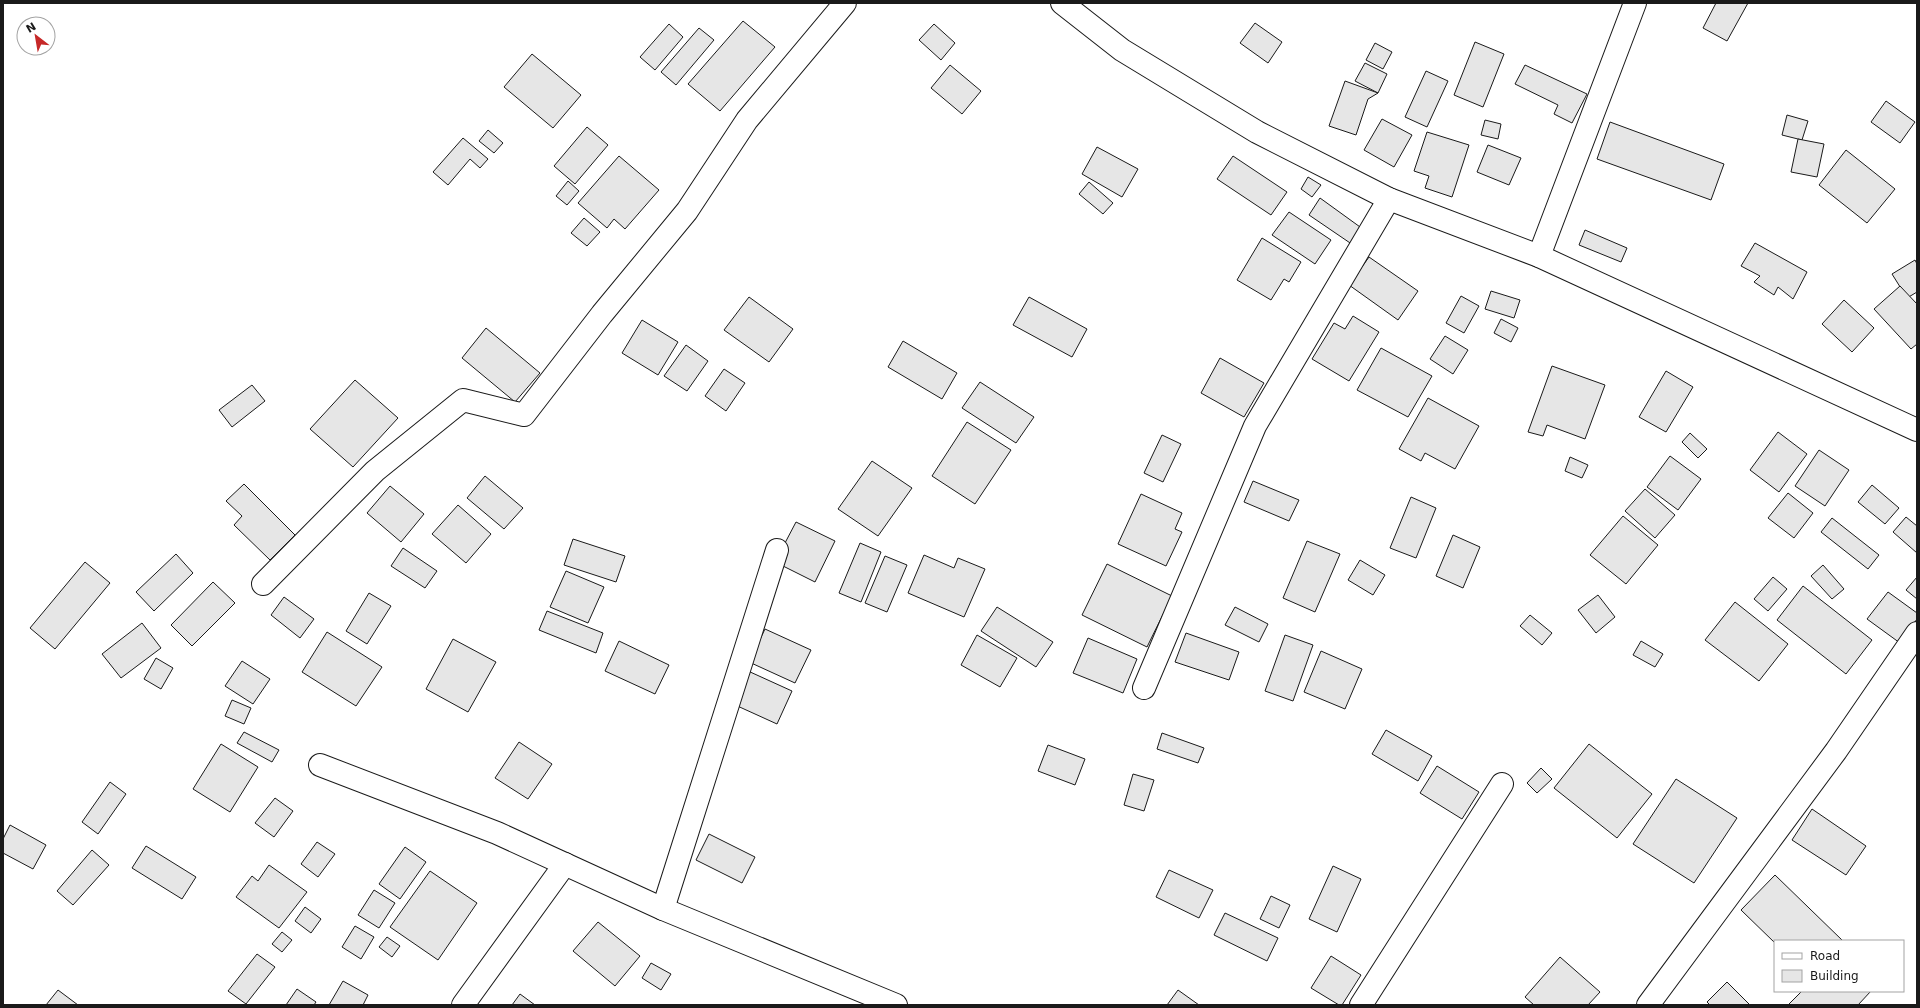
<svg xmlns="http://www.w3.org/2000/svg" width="1920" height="1008" viewBox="0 0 1920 1008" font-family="'DejaVu Sans',sans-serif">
	<rect width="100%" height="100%" fill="#fff"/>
	<g fill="#e6e6e6" stroke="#1a1a1a">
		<polygon points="1716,3 1748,3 1727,41 1703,28"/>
		<polygon points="743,21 775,47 720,111 688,84"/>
		<polygon points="1255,23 1282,42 1268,63 1240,43"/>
		<polygon points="669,24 683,37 655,70 640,57"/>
		<polygon points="934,24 955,43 941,60 919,40"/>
		<polygon points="699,28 714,40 676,85 661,72"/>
		<polygon points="1475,42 1504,54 1483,107 1454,95"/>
		<polygon points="1375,43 1392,52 1383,69 1366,60"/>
		<polygon points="532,54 581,95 553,128 504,87"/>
		<polygon points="1365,63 1387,74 1378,93 1355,81"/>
		<polygon points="950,65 981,91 962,114 931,88"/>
		<polygon points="1525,65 1587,94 1572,123 1554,114 1558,105 1515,84"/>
		<polygon points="1426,71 1448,81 1427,127 1405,117"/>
		<polygon points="1345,81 1378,93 1368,99 1356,135 1329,126"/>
		<polygon points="1886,101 1915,122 1900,143 1871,122"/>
		<polygon points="1787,115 1808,121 1802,140 1782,135"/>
		<polygon points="1382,119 1412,135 1394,167 1364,150"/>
		<polygon points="1485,120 1501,124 1498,139 1481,135"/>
		<polygon points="1610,122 1724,164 1711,200 1597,159"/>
		<polygon points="587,127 608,145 575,184 554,166"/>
		<polygon points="488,130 503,143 494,153 479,141"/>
		<polygon points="1427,132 1469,145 1452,197 1425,188 1429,176 1414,171"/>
		<polygon points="463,138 488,159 480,168 470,159 448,185 433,172"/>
		<polygon points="1798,139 1824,144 1817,177 1791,172"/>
		<polygon points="1488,145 1521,158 1509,185 1477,172"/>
		<polygon points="1097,147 1138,169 1122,197 1082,174"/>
		<polygon points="1846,150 1895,189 1867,223 1819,185"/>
		<polygon points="619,156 659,190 625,229 614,219 607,228 578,203"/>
		<polygon points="1233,156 1287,192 1271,215 1217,179"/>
		<polygon points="1308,177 1321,185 1312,197 1301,189"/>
		<polygon points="568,181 579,191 567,205 556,196"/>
		<polygon points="1089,182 1113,203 1103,214 1079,194"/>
		<polygon points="1320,198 1367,232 1356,247 1309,215"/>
		<polygon points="1289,212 1331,240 1315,264 1272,235"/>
		<polygon points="584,218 600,232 587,246 571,233"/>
		<polygon points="1585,230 1627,248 1621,262 1579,245"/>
		<polygon points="1262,238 1301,262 1289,282 1284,279 1271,300 1237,280"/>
		<polygon points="1755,243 1807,272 1793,299 1778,287 1774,295 1754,282 1760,276 1741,266"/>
		<polygon points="1369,257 1418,291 1398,320 1349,285"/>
		<polygon points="1915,260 1917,264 1917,292 1907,298 1892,274"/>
		<polygon points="1900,286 1917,304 1917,344 1911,349 1874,309"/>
		<polygon points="1491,291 1520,300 1514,318 1485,309"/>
		<polygon points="1461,296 1479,306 1464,333 1446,323"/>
		<polygon points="749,297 793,329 769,362 724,330"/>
		<polygon points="1029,297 1087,329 1072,357 1013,325"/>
		<polygon points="1844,300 1874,328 1852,352 1822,324"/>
		<polygon points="1353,316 1379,332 1349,381 1312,359 1334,323 1345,329"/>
		<polygon points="1501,319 1518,328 1511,342 1494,333"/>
		<polygon points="642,320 678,342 658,375 622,353"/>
		<polygon points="486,328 540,373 515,402 462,358"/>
		<polygon points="1445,336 1468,350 1453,374 1430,359"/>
		<polygon points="903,341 957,373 942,399 888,367"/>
		<polygon points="686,345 708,361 687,391 664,376"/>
		<polygon points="1381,348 1432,376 1408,417 1357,390"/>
		<polygon points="1220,358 1264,383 1244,417 1201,393"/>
		<polygon points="1552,366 1605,385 1585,439 1547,425 1543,436 1528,432"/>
		<polygon points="724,369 745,383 726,411 705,396"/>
		<polygon points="1666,371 1693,387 1666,432 1639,417"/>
		<polygon points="355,380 398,418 353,467 310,429"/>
		<polygon points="980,382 1034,417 1016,443 962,408"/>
		<polygon points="252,385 265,401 232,427 219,410"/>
		<polygon points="1428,398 1479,426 1455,469 1425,453 1421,461 1399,449"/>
		<polygon points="967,422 1011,450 975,504 932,476"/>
		<polygon points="1778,432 1807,454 1779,492 1750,470"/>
		<polygon points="1690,433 1707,449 1698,458 1682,442"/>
		<polygon points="1162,435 1181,444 1163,482 1144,473"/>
		<polygon points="1819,450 1849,470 1825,506 1795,486"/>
		<polygon points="1670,456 1701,479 1678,510 1647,487"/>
		<polygon points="1570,457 1588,465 1582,478 1565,471"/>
		<polygon points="872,461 912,488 878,536 838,509"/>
		<polygon points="485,476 523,508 504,529 467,498"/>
		<polygon points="1253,481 1299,500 1289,521 1244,502"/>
		<polygon points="244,484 295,535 270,560 234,525 242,516 226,501"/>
		<polygon points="1872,485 1899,508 1885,524 1858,502"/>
		<polygon points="390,486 424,514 401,542 367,513"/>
		<polygon points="1645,489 1675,515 1655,538 1625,511"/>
		<polygon points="1788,493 1813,513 1794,538 1768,518"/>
		<polygon points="1141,494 1182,513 1175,529 1182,532 1166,566 1118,544"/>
		<polygon points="1411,497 1436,508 1416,558 1390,548"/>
		<polygon points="458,505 491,534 466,563 432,534"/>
		<polygon points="1623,516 1658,545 1626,584 1590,555"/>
		<polygon points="1906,517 1917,526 1917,553 1893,532"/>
		<polygon points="1832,518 1879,555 1868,569 1821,532"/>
		<polygon points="796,522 835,541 815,582 775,562"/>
		<polygon points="1453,535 1480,547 1463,588 1436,576"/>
		<polygon points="573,539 625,556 616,582 564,565"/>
		<polygon points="1307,541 1340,554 1315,612 1283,598"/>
		<polygon points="860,543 881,552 861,602 839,593"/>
		<polygon points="403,548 437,571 425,588 391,566"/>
		<polygon points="176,554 193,573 154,611 136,592"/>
		<polygon points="924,555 954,568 958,558 985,569 964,617 908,593"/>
		<polygon points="885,556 907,565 887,612 865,603"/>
		<polygon points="1360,560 1385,575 1373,595 1348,580"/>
		<polygon points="85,562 110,583 55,649 30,628"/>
		<polygon points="1107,564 1172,596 1147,647 1082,615"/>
		<polygon points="1823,565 1844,589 1832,599 1811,576"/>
		<polygon points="566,571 604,587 588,623 550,607"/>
		<polygon points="1773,577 1787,589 1768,611 1754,599"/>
		<polygon points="1917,577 1917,599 1906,590"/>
		<polygon points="213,582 235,603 192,646 171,625"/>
		<polygon points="1803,586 1872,640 1846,674 1777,620"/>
		<polygon points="1888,592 1917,613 1917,619 1900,643 1867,619"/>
		<polygon points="369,593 391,606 367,644 346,631"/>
		<polygon points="1598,595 1615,617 1596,633 1578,610"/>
		<polygon points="284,597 314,619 300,638 271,615"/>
		<polygon points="1735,602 1788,644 1759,681 1705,640"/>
		<polygon points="997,607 1053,642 1036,667 981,631"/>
		<polygon points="1235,607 1268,624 1259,642 1225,625"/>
		<polygon points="547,611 603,633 596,653 539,630"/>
		<polygon points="1530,615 1552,633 1542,645 1520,626"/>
		<polygon points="142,623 161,648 121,678 102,654"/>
		<polygon points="765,629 811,650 795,683 749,662"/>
		<polygon points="327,632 382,667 356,706 302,672"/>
		<polygon points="1186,633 1239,652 1229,680 1175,662"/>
		<polygon points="977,635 1017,658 1000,687 961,665"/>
		<polygon points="1285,635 1313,645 1293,701 1265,691"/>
		<polygon points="1088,638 1137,659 1123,693 1073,673"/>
		<polygon points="453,639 496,662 468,712 426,689"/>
		<polygon points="619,641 669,665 655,694 605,671"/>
		<polygon points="1641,641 1663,654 1655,667 1633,655"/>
		<polygon points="1321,651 1362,669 1345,709 1304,692"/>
		<polygon points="156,658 173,668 161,689 144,679"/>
		<polygon points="242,661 270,679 253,704 225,686"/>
		<polygon points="748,671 792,691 777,724 733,704"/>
		<polygon points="232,700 251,708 244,724 225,716"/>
		<polygon points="1386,730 1432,756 1418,781 1372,754"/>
		<polygon points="244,732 279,750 272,762 237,743"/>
		<polygon points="1162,733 1204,748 1198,763 1157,749"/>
		<polygon points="519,742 552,764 528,799 495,778"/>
		<polygon points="221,744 258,767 230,812 193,789"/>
		<polygon points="1589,744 1652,794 1617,838 1554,788"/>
		<polygon points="1048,745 1085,759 1075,785 1038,771"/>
		<polygon points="1437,766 1479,792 1462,819 1420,793"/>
		<polygon points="1541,768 1552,779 1537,793 1527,783"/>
		<polygon points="1133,774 1154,780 1144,811 1124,805"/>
		<polygon points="1676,779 1737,818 1694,883 1633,844"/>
		<polygon points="110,782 126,794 98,834 82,822"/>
		<polygon points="275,798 293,811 274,837 255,823"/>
		<polygon points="1812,809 1866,846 1846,875 1792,840"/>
		<polygon points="10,825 46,845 33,869 3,853 3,839"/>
		<polygon points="709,834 755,857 742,883 696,860"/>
		<polygon points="317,842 335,854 318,877 301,864"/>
		<polygon points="146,846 196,877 182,899 132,868"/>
		<polygon points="405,847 426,862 400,899 379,884"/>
		<polygon points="92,850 109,865 73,905 57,891"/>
		<polygon points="269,865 307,892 279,928 236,897 252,876 258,881"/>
		<polygon points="1333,866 1361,879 1337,932 1309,919"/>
		<polygon points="1169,870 1213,890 1199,918 1156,897"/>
		<polygon points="430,871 477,903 438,960 390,927"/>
		<polygon points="1775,875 1843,941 1775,941 1775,943 1741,910"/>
		<polygon points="374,890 395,903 379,928 358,915"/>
		<polygon points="1271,896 1290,905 1279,928 1260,919"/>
		<polygon points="305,907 321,919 311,933 295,921"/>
		<polygon points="1225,913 1278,938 1267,961 1214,935"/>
		<polygon points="598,922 640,956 615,986 573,951"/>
		<polygon points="355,926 374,937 361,959 342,947"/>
		<polygon points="282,932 292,940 282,952 272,944"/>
		<polygon points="387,937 400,946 392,957 379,947"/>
		<polygon points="257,954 275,967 246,1004 228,991"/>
		<polygon points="1331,956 1361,975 1342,1005 1339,1005 1311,988"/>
		<polygon points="1560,957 1600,992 1588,1005 1534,1005 1525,997"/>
		<polygon points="651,963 671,974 661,990 642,978"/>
		<polygon points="343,981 368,995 363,1005 329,1005"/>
		<polygon points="1727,982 1750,1005 1710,1005 1707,1002"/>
		<polygon points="297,989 316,1002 314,1005 286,1005"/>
		<polygon points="58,990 78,1005 46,1005"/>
		<polygon points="1178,990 1199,1005 1167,1005"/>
		<polygon points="1802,991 1871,991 1858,1005 1788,1005"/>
		<polygon points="520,994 535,1005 512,1005"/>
	</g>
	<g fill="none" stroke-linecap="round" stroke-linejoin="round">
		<defs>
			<g id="minor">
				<polyline points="1062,3 1122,50 1257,132 1389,199 1539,256 1917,430"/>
				<polyline points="1539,256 1635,3"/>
				<polyline points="263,584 375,471 463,400 524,415 602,314 687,211 747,120 845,3"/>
				<polyline points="1144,688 1255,426 1389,199"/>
				<polyline points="320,765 497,833 663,909 896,1005"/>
				<polyline points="663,909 777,550"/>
				<polyline points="463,1005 565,864"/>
				<polyline points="1361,1005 1502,784"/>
				<polyline points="1648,1005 1836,751 1917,633"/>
			</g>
		</defs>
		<use href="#minor" stroke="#1a1a1a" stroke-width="24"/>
		<use href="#minor" stroke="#fff" stroke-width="22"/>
	</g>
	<rect width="1920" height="1008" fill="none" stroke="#1a1a1a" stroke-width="8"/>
	<rect x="1774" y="940" width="130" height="52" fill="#ffffff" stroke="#a3a3a3"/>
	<rect x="1782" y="953" width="20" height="6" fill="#ffffff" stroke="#a3a3a3"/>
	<text x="1810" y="960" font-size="12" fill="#1a1a1a">Road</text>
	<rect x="1782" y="970" width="20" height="12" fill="#e6e6e6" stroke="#a3a3a3"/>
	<text x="1810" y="980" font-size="12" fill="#1a1a1a">Building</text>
	<g transform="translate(36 36) rotate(329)"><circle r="19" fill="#ffffff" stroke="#a3a3a3"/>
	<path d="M0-3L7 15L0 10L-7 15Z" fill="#c62828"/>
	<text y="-6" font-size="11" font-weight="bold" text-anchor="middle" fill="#1a1a1a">N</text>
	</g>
</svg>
